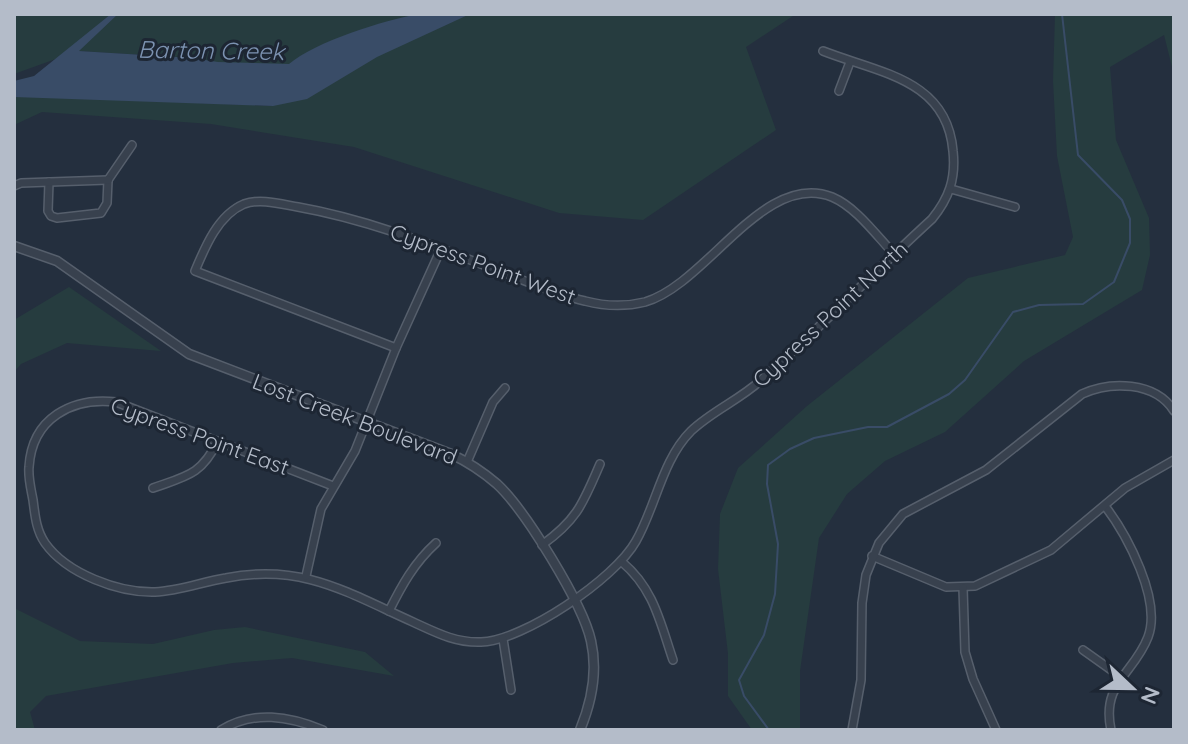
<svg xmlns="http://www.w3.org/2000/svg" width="1188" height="744" viewBox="0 0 1188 744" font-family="Quicksand,sans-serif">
	<rect width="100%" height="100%" fill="#242f3e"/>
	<g fill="#263c3f">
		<polygon points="14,14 796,14 746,47 776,130 643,220 559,213 354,147 211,124 42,112 14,125 14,97 19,96 273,106 193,58 78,51 14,74"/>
		<polygon points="1055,14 1174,14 1174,75 1164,35 1110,67 1116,140 1149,218 1150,255 1142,290 1024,361 945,432 885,461 847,494 819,538 800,671 800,730 752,730 728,696 728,654 718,569 720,514 738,468 807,406 968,278 1065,255 1073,237 1057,156 1053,81"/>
		<polygon points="69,287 161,351 67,343 21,364 14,372 14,320"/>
		<polygon points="14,608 80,641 153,644 214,630 245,627 365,652 394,676 292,658 233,663 46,696 30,712 35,730 14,730"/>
	</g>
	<path fill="#394c67" d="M111,14H118L79,51L193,58L218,62L289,64C315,42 384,20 419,14C435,12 453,14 470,14L377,57L307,99L273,106L14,97V81L34,76Z"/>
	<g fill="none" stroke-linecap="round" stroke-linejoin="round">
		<polyline stroke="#394c67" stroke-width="2" points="769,730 744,696 739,680 764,635 775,594 778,544 767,484 768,465 790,449 814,438 868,427 887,427 949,394 965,380 1013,312 1039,305 1083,304 1114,282 1130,243 1130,219 1122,200 1078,155 1062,14"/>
		<defs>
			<g id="minor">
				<polyline points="839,91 850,62"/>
				<polyline points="108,180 132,145"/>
				<polyline points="49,182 48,211 51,216 57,218 101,213 107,203 108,180"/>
				<polyline points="14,186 21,183 108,180"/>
				<polyline points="951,189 1015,207"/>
				<path d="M396,348L195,271C205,247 218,215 244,204C260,198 281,204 298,207C366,219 429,244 494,269C524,280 554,294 585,301C604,306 625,307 645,302C707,284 764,170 832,197C856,207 876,235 894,254"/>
				<polyline points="467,462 493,402 505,388"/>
				<path d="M333,486L116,402C72,397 32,418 29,467C28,478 31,489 33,500C35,515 36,530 45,543C67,574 119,593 155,592C179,591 202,582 226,578C302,563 346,592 413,622C435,632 455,643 481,642C523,641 615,579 636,541C656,506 662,460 691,431C712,411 739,400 760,381C819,329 874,272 932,219C949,198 956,179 953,151C947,79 879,73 823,51"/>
				<path d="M153,488C187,476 201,475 218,441"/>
				<path d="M1105,506C1127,535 1162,600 1148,637C1134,674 1101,683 1111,730"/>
				<path d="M542,545C578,519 583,503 600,464"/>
				<polyline points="872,556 946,587 975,586 1051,550 1125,488 1174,460"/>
				<path d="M622,562C654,589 660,622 673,660"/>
				<polyline points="306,576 321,509 355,451 396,348 441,249"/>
				<polyline points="963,588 965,652 973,679 996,730"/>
				<path d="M389,611C402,585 414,563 436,543"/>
				<polyline points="503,639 511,690"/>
				<polyline points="1083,650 1121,677"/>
				<path d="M221,730C254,710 289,716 323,730"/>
				<path d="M852,730L861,680L862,603L866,575L879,543L903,514L986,470L1082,394C1110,381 1155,381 1174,411"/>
			</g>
			<path id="tertiary" d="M14,246L57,261L189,354L451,454C468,462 483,472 497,484C525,510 583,604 591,641C598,672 592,701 580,730"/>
		</defs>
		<use href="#minor" stroke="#565f6c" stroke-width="10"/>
		<use href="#tertiary" stroke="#565f6c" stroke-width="11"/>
		<use href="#minor" stroke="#38414e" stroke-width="7"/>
		<use href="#tertiary" stroke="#38414e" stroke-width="8"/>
	</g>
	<g text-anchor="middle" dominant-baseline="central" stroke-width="6" stroke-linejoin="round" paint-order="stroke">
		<g font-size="22" fill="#b4bcc9" stroke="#1d2633">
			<text transform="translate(483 264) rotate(20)">Cypress Point West</text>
			<text transform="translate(830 314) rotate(-43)">Cypress Point North</text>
			<text transform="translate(355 419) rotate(21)">Lost Creek Boulevard</text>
			<text transform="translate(200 436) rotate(20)">Cypress Point East</text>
		</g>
		<g font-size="24" font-style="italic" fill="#7c92b1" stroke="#1d2633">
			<text transform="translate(211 50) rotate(1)">Barton Creek</text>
		</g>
	</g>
	<rect width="1188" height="744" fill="none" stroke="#b4bcc9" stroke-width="32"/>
	<g transform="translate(1132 688) rotate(112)" stroke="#1d2633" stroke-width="6" paint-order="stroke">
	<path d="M0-6L14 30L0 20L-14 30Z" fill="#b4bcc9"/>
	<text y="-12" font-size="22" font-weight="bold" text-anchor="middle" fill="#b4bcc9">N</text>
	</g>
</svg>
